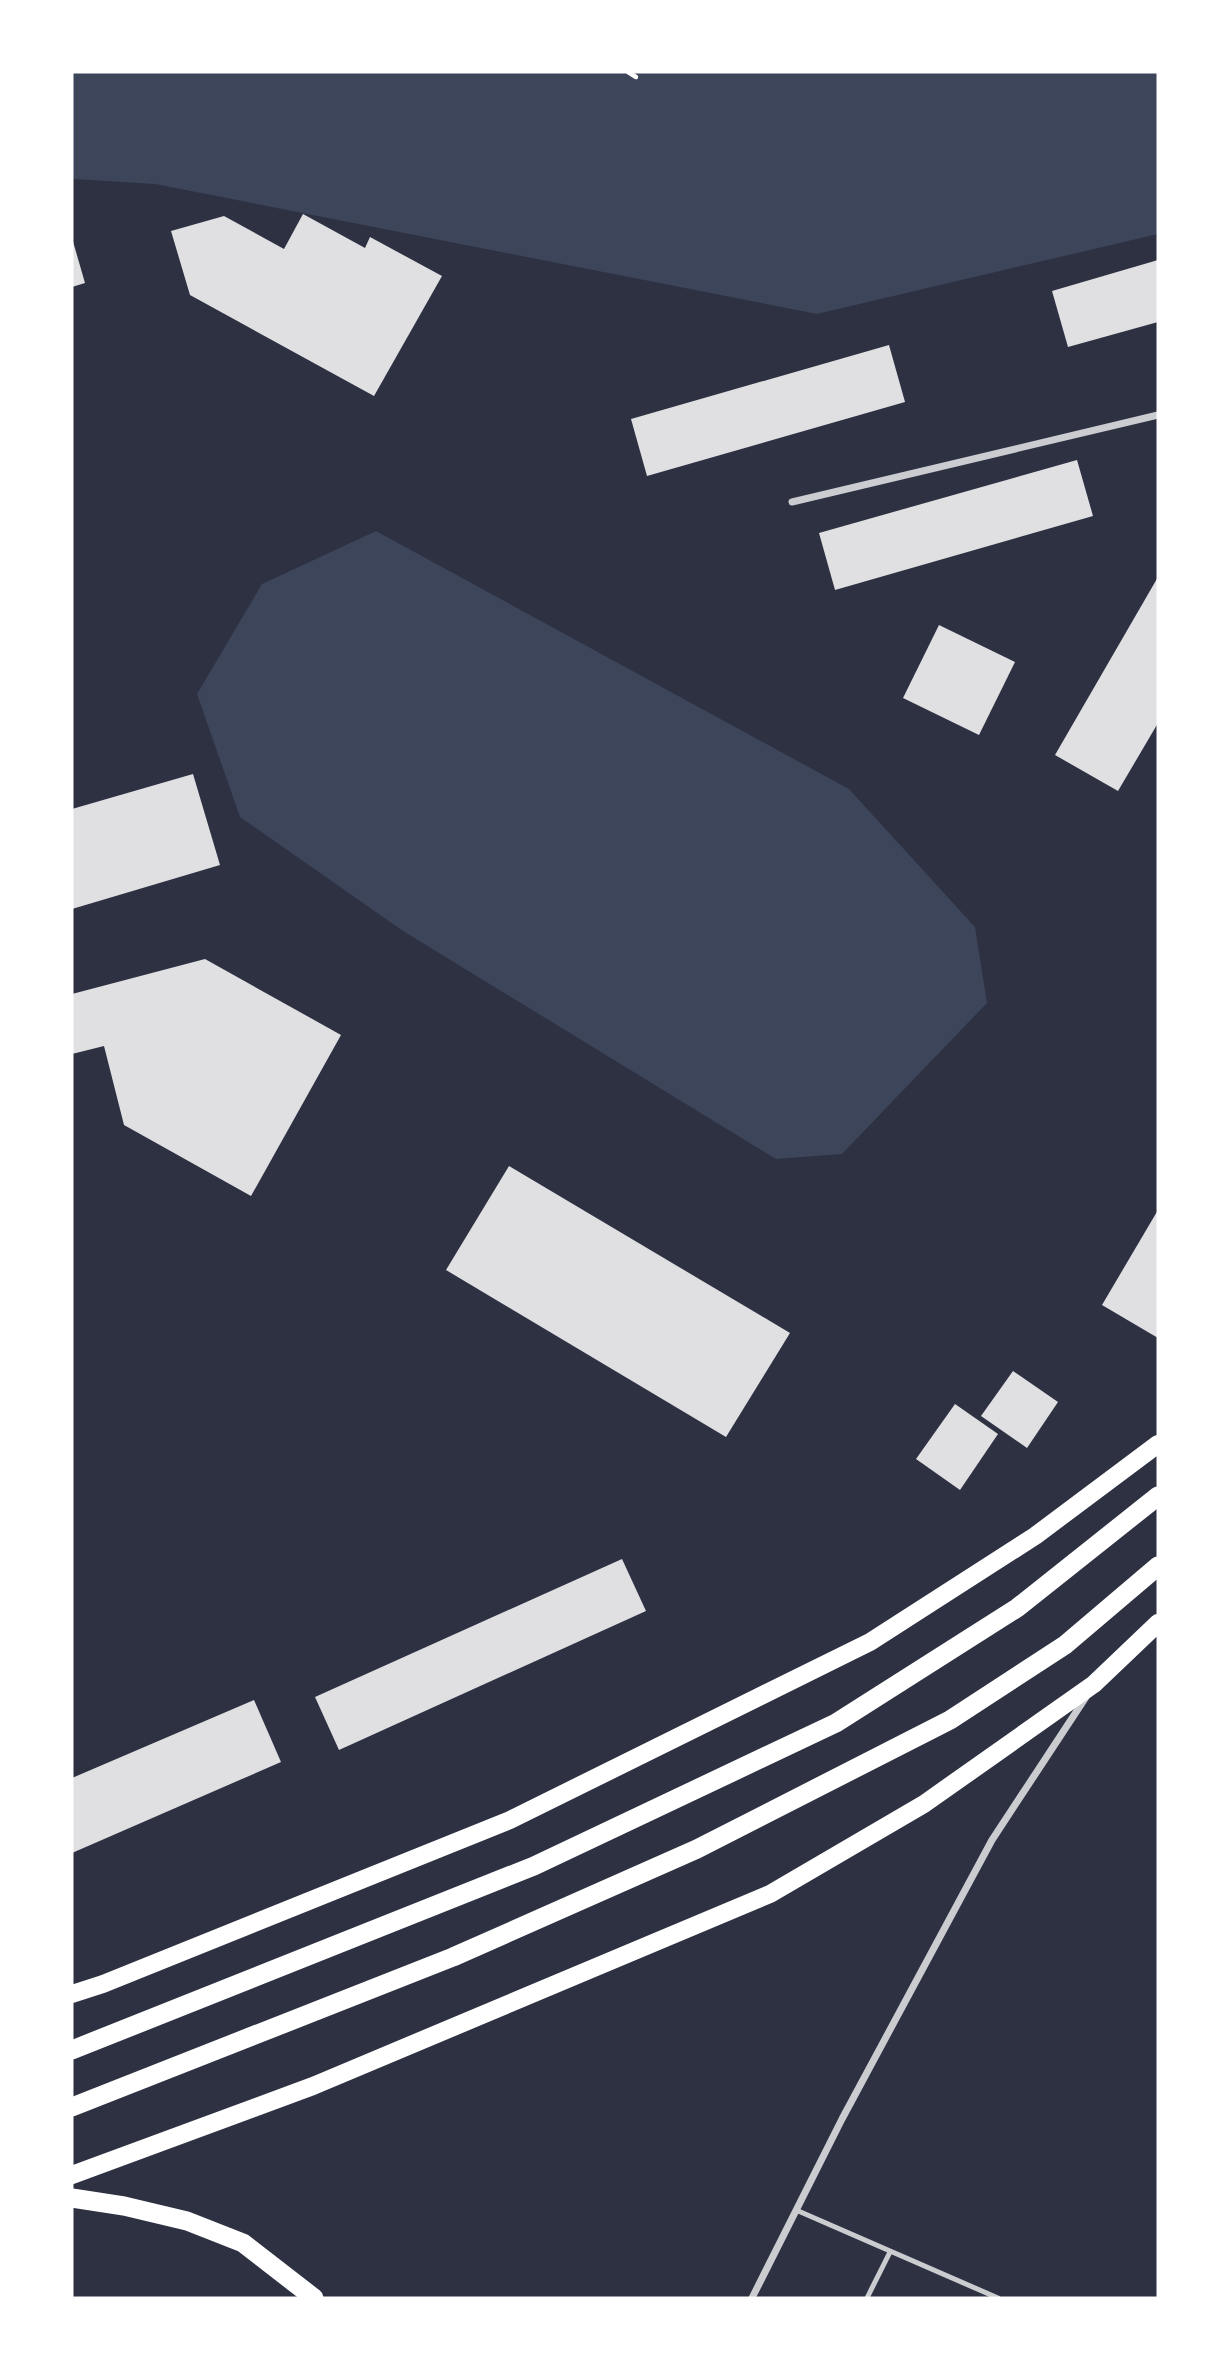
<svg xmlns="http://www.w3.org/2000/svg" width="1230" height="2370" viewBox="0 0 1230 2370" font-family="'Golos Text',sans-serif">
	<rect width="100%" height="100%" fill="#2d3142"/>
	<g fill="#3c4559">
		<polygon points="72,72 1158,72 1158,234 817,314 155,184 72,179"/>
		<polygon points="376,531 849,789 975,927 987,1003 842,1154 776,1159 403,931 240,817 197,694 262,584"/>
	</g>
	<g fill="#e0e0e3">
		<polygon points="303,214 365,248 370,237 442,276 374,396 190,295 171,231 224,216 284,249"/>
		<polygon points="72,238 85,283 72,287"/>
		<polygon points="1158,260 1158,322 1068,347 1052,291"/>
		<polygon points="889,345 905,402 647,476 631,419"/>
		<polygon points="1077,460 1093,516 835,590 819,533"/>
		<polygon points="1158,577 1158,723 1118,791 1055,755"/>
		<polygon points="939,625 1015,662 979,735 903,698"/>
		<polygon points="193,774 220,865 72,909 72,809"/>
		<polygon points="205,959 341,1035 251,1196 124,1125 104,1046 72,1054 72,994"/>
		<polygon points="509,1166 790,1333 726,1437 446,1270"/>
		<polygon points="1158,1210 1158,1338 1102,1305"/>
		<polygon points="1013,1371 1058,1402 1027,1448 981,1416"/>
		<polygon points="955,1404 998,1434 960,1490 916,1459"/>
		<polygon points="622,1559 646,1611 339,1750 315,1697"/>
		<polygon points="254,1700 281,1762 72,1853 72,1778"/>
	</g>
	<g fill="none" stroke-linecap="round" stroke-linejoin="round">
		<polyline stroke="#fff" stroke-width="4.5" points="628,72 636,77"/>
		<g stroke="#caccd0" stroke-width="5">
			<polyline points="796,2210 998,2298"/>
			<polyline points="867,2298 890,2252"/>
		</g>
		<g stroke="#caccd0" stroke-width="7">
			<polyline points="792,502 1158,415"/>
			<polyline points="752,2298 842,2119 992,1840 1086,1697"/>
		</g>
		<g stroke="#fff" stroke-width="18">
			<polyline points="72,1994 103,1984 510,1820 870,1642 1035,1536 1158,1444"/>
			<polyline points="72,2175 313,2086 770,1894 924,1804 1094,1684 1158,1623"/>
		</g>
		<g stroke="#fff" stroke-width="19">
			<polyline points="72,2050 534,1866 836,1723 1017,1608 1158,1496"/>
			<polyline points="72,2107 453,1957 697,1849 950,1720 1065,1645 1158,1566"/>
			<polyline points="72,2198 124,2206 187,2221 243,2243 314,2298"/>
		</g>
	</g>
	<rect width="1230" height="2370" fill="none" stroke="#ffffff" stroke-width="147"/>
</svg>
